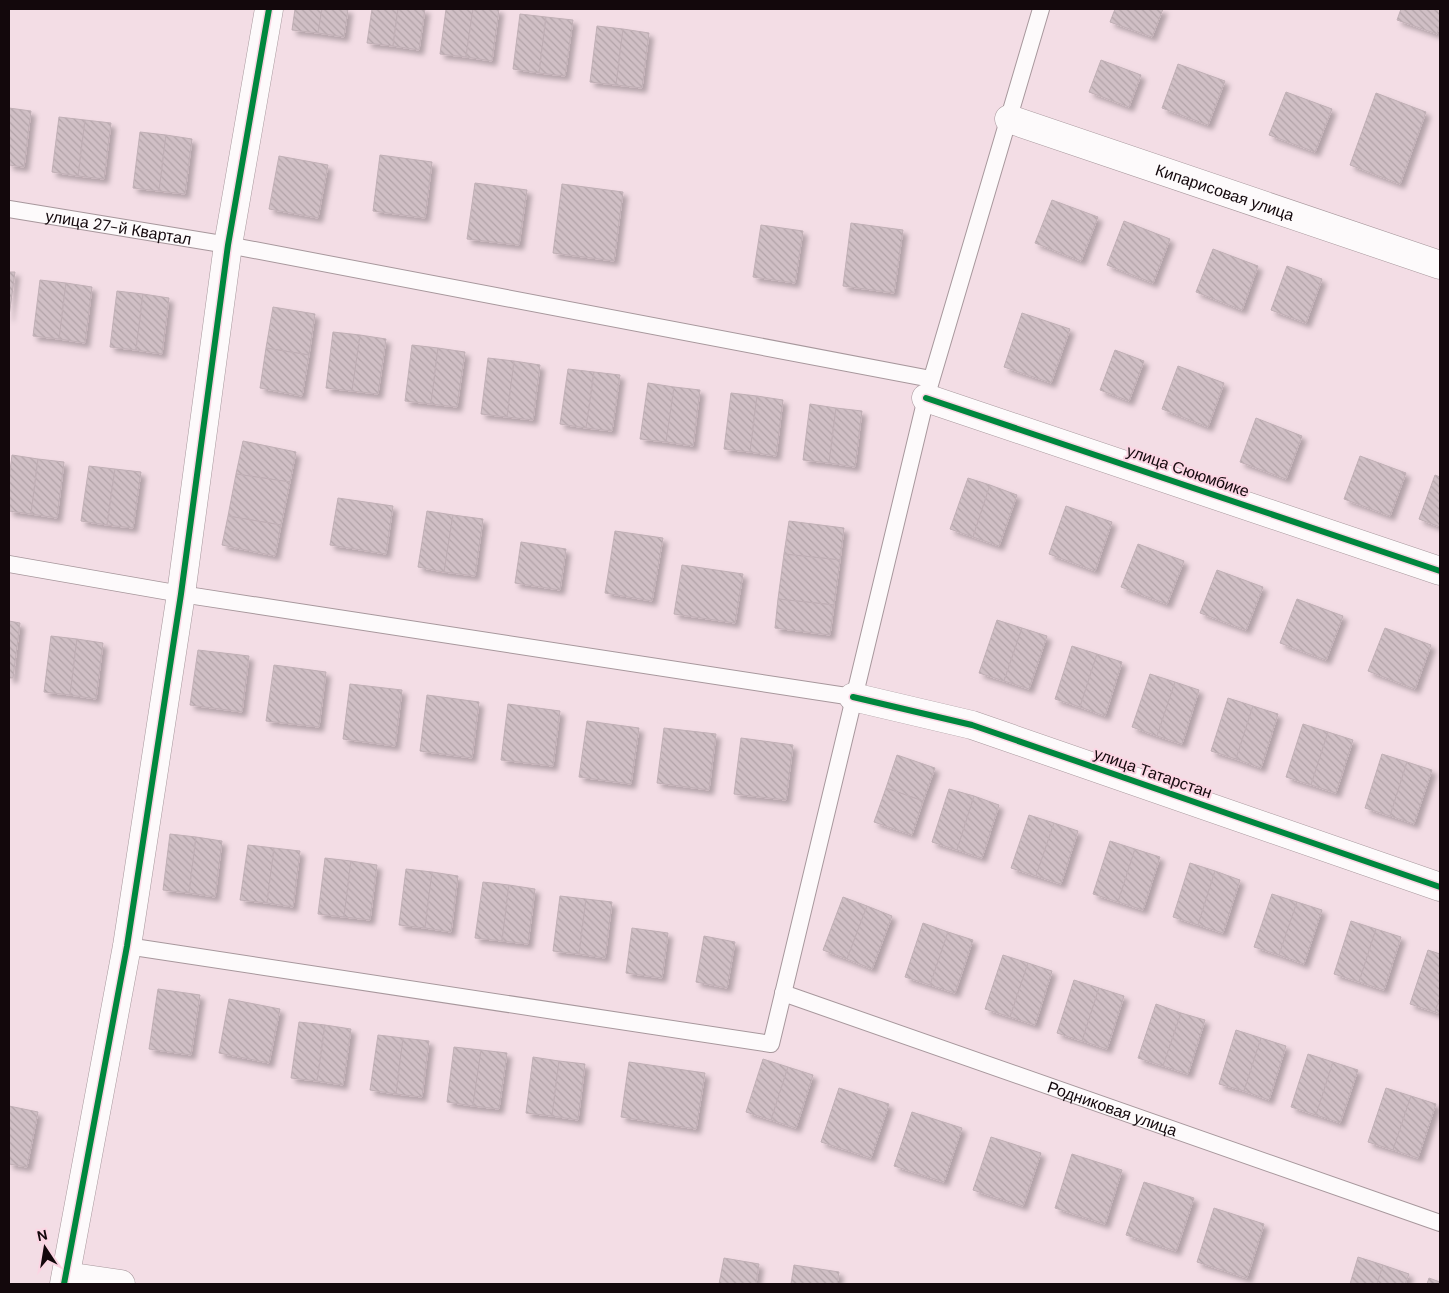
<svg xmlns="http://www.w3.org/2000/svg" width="1449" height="1293" viewBox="0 0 1449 1293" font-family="'DM Sans',sans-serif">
	<defs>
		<pattern id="building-back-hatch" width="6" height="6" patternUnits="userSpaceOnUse" patternTransform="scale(1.25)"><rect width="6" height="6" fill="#d0bfc5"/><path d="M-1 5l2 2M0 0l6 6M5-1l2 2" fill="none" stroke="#b2a3a8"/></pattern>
		<filter id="shadow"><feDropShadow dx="4.5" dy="4.5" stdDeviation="2.5" flood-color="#0004"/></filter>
	</defs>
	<rect width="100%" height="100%" fill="#f3dde5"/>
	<g fill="url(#building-back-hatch)" stroke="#c0afb5" filter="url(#shadow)">
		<polygon points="295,9 322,9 318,33 292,30"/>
		<polygon points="322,9 348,9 344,37 318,33"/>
		<polygon points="372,9 398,9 393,46 367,43"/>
		<polygon points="398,9 425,9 419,50 393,46"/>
		<polygon points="446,9 473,9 466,57 440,54"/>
		<polygon points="473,9 499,9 492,61 466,57"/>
		<polygon points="1115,9 1163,9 1152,37 1110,22"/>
		<polygon points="1401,9 1440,9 1440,24 1437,34 1397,20"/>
		<polygon points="520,14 546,17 539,73 513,69"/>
		<polygon points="546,17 573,20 565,76 539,73"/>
		<polygon points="597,26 623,29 616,85 590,82"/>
		<polygon points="623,29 649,33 642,88 616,85"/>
		<polygon points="1101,60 1141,75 1129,107 1089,92"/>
		<polygon points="1178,64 1225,81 1208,125 1162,108"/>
		<polygon points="1286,92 1332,109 1315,152 1269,135"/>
		<polygon points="1376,93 1426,112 1400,184 1350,165"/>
		<polygon points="9,108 31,111 24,167 9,165"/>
		<polygon points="59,117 85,120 78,176 52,172"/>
		<polygon points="85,120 111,123 104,179 78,176"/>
		<polygon points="140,132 166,135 159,191 133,188"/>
		<polygon points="166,135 192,139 185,194 159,191"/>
		<polygon points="380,155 432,162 425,218 373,211"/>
		<polygon points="279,156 328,165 318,218 269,209"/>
		<polygon points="475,183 527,190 519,245 467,239"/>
		<polygon points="562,184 623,192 614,261 553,253"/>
		<polygon points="1052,200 1098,217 1081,261 1035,243"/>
		<polygon points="1124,221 1170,239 1153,283 1107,265"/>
		<polygon points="851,223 903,230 894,293 843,286"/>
		<polygon points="761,225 803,231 795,283 753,277"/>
		<polygon points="1213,249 1258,266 1242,310 1196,292"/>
		<polygon points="1287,266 1322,279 1306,323 1271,310"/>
		<polygon points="9,272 15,272 9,317"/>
		<polygon points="40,280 66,283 59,339 33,336"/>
		<polygon points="66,283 92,287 85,343 59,339"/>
		<polygon points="117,291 143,294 136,350 110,347"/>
		<polygon points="143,294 169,298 162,354 136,350"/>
		<polygon points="273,307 315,314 309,355 266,348"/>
		<polygon points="1022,313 1070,329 1051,383 1004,367"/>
		<polygon points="333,332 360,335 352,391 326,388"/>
		<polygon points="360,335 386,339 378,394 352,391"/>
		<polygon points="412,345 438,348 431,404 405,401"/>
		<polygon points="266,348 309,355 302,396 260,388"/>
		<polygon points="438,348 465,352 457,407 431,404"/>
		<polygon points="1115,350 1144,361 1129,401 1100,390"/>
		<polygon points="488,358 514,361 507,417 481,414"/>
		<polygon points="514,361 540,365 533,420 507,417"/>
		<polygon points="1178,366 1224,383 1208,427 1162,409"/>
		<polygon points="568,369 594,372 586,428 560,424"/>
		<polygon points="594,372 620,375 612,431 586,428"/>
		<polygon points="648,383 674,387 666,442 640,439"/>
		<polygon points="674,387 700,390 693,446 666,442"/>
		<polygon points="731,393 757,396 750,452 724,449"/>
		<polygon points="757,396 783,400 776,456 750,452"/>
		<polygon points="810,404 836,408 829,463 803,460"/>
		<polygon points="836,408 862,411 855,467 829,463"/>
		<polygon points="1256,418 1302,436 1286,479 1240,462"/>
		<polygon points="243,441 296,452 290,482 236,474"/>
		<polygon points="12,455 38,459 31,514 9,511 9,479"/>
		<polygon points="1360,456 1406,473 1390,516 1344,499"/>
		<polygon points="38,459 64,462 57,518 31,514"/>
		<polygon points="89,466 115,469 107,525 81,521"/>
		<polygon points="115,469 141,472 133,528 107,525"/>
		<polygon points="236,474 290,482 281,525 228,516"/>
		<polygon points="1435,475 1440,477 1440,527 1419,519"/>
		<polygon points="968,478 990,485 973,537 950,529"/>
		<polygon points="990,485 1017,495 999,546 973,537"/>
		<polygon points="338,498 393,506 386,554 330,545"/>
		<polygon points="1066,506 1112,522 1095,571 1049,554"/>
		<polygon points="427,511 453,515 444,572 418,567"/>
		<polygon points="453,515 483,519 475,576 444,572"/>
		<polygon points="228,516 281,525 275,556 222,545"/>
		<polygon points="789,521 844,528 840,560 784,554"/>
		<polygon points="615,531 663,538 652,601 605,593"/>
		<polygon points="521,542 566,549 560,590 515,583"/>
		<polygon points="1138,544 1184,561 1167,604 1121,587"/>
		<polygon points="784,554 840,560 834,605 778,599"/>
		<polygon points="682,565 743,574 735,623 674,614"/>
		<polygon points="1217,570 1263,587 1246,630 1200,613"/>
		<polygon points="778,599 834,605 830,635 775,628"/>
		<polygon points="1297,599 1343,616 1326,660 1280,643"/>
		<polygon points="997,620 1022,628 1004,681 979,673"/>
		<polygon points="9,621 20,623 13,678 9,678"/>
		<polygon points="1022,628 1047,636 1029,689 1004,681"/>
		<polygon points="1385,628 1431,645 1415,689 1368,671"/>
		<polygon points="51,636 77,639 70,695 44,692"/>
		<polygon points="77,639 103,643 96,699 70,695"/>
		<polygon points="1072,646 1097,654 1080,707 1055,699"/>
		<polygon points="198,650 249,656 242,712 190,705"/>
		<polygon points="1097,654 1122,662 1105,716 1080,707"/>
		<polygon points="274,665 326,672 319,727 266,721"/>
		<polygon points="1150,674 1175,682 1157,736 1132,727"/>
		<polygon points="1175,682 1199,690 1182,744 1157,736"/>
		<polygon points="350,684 402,690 395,746 343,739"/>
		<polygon points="427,695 479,702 472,758 420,751"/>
		<polygon points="1228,698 1253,706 1236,759 1211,751"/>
		<polygon points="508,704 560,711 553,766 501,760"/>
		<polygon points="1253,706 1278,714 1261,768 1236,759"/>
		<polygon points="587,721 639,728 631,784 579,777"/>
		<polygon points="1303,724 1328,732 1311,785 1286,777"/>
		<polygon points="664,728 716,734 709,790 657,783"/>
		<polygon points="1328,732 1353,740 1336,793 1311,785"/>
		<polygon points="741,738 793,745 786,800 734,794"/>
		<polygon points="1382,754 1407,762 1390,816 1365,808"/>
		<polygon points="897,755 935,768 923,801 886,788"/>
		<polygon points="1407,762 1432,770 1414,824 1390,816"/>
		<polygon points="886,788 923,801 912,835 874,822"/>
		<polygon points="949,789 974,796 957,850 932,842"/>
		<polygon points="974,796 999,805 982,858 957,850"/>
		<polygon points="1029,815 1054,823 1036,876 1011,868"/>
		<polygon points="1054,823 1078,831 1061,884 1036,876"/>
		<polygon points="170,834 196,837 189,893 163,890"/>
		<polygon points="196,837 222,841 215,897 189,893"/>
		<polygon points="1110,841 1135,849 1118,902 1093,894"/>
		<polygon points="248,845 274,848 267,903 240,900"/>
		<polygon points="274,848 300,851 293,907 267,903"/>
		<polygon points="1135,849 1160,857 1143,910 1118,902"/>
		<polygon points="325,858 351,861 344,917 318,914"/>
		<polygon points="351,861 377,865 370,920 344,917"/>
		<polygon points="1190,863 1215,871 1198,925 1173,917"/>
		<polygon points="406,869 432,872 425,928 399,925"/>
		<polygon points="1215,871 1240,880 1223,933 1198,925"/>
		<polygon points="432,872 458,876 451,932 425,928"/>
		<polygon points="483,882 509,885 502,941 475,938"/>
		<polygon points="509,885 535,889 528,944 502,941"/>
		<polygon points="1272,894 1297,902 1279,955 1254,947"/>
		<polygon points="560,896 586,899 579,954 553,951"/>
		<polygon points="843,897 867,906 847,959 823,950"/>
		<polygon points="586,899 612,902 605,958 579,954"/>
		<polygon points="1297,902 1322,910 1304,964 1279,955"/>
		<polygon points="867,906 892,916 872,969 847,959"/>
		<polygon points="1351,921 1376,929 1359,982 1334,974"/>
		<polygon points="923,923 948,932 930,985 905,977"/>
		<polygon points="632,928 668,933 662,978 626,973"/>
		<polygon points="1376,929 1401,937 1384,990 1359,982"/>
		<polygon points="948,932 973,940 955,993 930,985"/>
		<polygon points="704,936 735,942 727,988 696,982"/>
		<polygon points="1428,950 1440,954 1440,997 1435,1012 1410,1004"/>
		<polygon points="1003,955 1028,963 1010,1017 985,1009"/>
		<polygon points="1028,963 1052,971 1035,1025 1010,1017"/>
		<polygon points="1074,980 1099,988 1082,1041 1057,1033"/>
		<polygon points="1099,988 1124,996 1107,1049 1082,1041"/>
		<polygon points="158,989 200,995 191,1055 149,1049"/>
		<polygon points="1440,997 1440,1014 1435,1012"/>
		<polygon points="229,999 280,1009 269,1063 219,1053"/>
		<polygon points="1156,1004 1181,1013 1163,1066 1138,1058"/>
		<polygon points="1181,1013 1205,1020 1188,1074 1163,1066"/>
		<polygon points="299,1022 325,1025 317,1081 291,1078"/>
		<polygon points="325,1025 351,1029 343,1085 317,1081"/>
		<polygon points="1236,1030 1261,1038 1244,1091 1219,1084"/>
		<polygon points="378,1035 403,1038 396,1094 370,1090"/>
		<polygon points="403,1038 429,1041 422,1097 396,1094"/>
		<polygon points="1261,1038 1286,1046 1269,1100 1244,1091"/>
		<polygon points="454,1047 481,1050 473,1106 447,1102"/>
		<polygon points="481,1050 507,1053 499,1109 473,1106"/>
		<polygon points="1308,1054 1333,1062 1316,1115 1291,1107"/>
		<polygon points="533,1057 559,1061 552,1116 526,1113"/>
		<polygon points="763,1059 788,1067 771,1120 746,1112"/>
		<polygon points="559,1061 585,1064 578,1120 552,1116"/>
		<polygon points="629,1062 705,1073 696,1129 621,1117"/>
		<polygon points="1333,1062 1358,1070 1340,1123 1316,1115"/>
		<polygon points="788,1067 813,1075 796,1128 771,1120"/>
		<polygon points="839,1088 889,1104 871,1158 821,1142"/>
		<polygon points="1386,1088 1411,1096 1393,1150 1368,1142"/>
		<polygon points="1411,1096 1436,1104 1418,1158 1393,1150"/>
		<polygon points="9,1106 38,1112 27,1167 9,1164"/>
		<polygon points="912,1112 962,1128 944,1182 894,1166"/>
		<polygon points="991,1137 1041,1153 1023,1206 973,1190"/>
		<polygon points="1072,1154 1122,1170 1105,1224 1055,1208"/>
		<polygon points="1144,1182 1194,1198 1176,1251 1126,1235"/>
		<polygon points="1214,1208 1264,1224 1247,1278 1197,1262"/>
		<polygon points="1358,1257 1383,1265 1377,1284 1350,1284"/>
		<polygon points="724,1258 759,1264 756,1284 719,1284"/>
		<polygon points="794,1265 839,1272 837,1284 791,1284"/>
		<polygon points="1383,1265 1409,1274 1405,1284 1377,1284"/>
		<polygon points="1429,1278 1440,1282 1440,1284 1427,1284"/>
	</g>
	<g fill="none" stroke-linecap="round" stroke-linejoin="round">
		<defs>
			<g id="service">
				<path id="s1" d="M9,209L228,245L931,379"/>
				<polyline points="9,564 181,594 853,697"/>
				<polyline points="127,946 771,1044 926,398 1041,9"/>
				<path id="s2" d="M783,993L1440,1223"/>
			</g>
			<g id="minor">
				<path id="s3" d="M1009,119L1440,265"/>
				<polyline points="926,398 1440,571"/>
				<polyline points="853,697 972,725 1440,887"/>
				<polyline points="66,1276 121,1284"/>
				<polyline points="64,1284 127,946 181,594 228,245 269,9"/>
			</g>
		</defs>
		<use href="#service" stroke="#a7979c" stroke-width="18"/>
		<use href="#minor" stroke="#a7979c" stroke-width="29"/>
		<use href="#service" stroke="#fdfafb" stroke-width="16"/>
		<use href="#minor" stroke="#fdfafb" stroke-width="28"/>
		<defs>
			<g id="cycleway">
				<polyline points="926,398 1440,571"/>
				<polyline points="853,697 972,725 1440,887"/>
				<polyline points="64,1284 127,946 181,594 228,245 269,9"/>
			</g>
		</defs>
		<use href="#cycleway" stroke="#fbd5e3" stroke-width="9"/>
		<use href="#cycleway" stroke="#00873e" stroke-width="6"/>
	</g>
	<g text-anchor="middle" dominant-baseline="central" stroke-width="4" stroke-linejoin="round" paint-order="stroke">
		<g font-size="16" fill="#13080c" stroke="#fbd5e3">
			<text stroke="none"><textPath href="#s3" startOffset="228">Кипарисовая улица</textPath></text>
			<text stroke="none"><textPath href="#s1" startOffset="111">улица 27-й Квартал</textPath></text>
			<text transform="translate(1188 471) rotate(19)">улица Сююмбике</text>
			<text transform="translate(1153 773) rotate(19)">улица Татарстан</text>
			<text stroke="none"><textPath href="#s2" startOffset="349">Родниковая улица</textPath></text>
		</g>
	</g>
	<rect width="1449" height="1293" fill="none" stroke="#13080c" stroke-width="20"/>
	<g transform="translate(45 1248) rotate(348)" stroke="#fbd5e3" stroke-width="4" paint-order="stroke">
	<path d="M0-4L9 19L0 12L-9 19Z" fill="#13080c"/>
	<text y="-8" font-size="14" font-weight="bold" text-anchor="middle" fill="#13080c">N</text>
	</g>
</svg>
